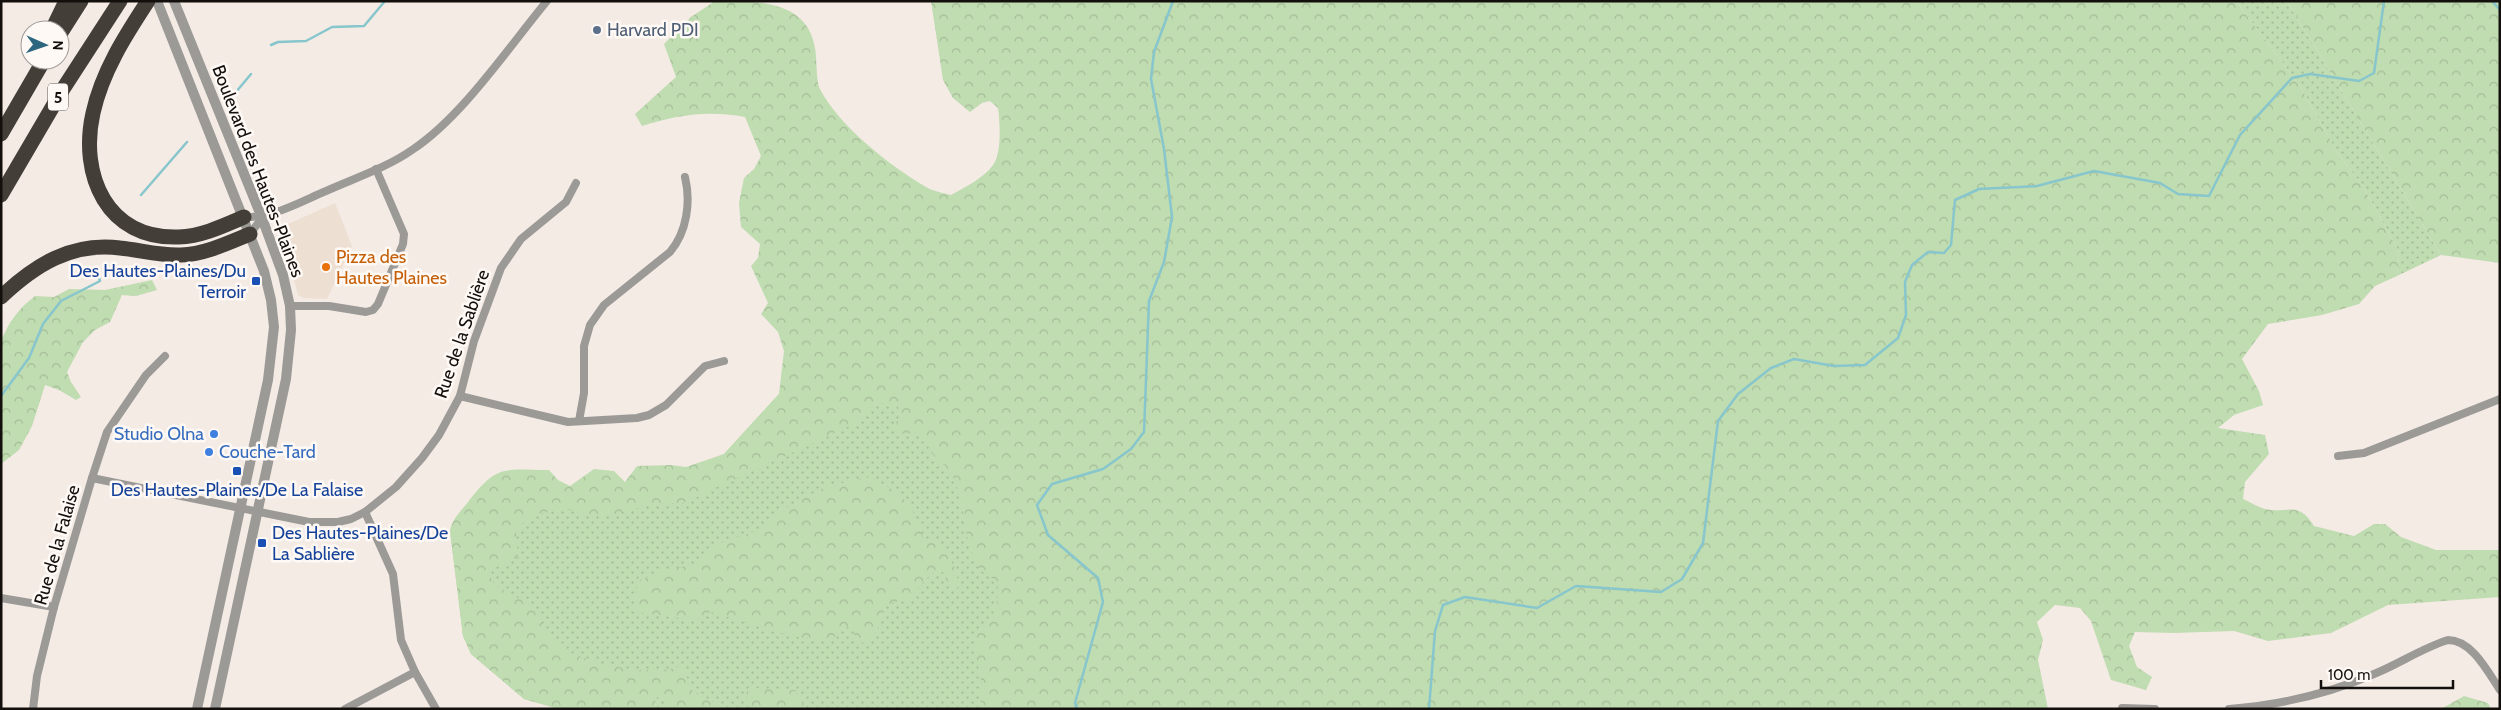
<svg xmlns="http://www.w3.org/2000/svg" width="2501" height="710" viewBox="0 0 2501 710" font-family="Cabin,sans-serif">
	<defs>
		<pattern id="grass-dots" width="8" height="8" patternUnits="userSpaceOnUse" patternTransform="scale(1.25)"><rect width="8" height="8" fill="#c0dcb1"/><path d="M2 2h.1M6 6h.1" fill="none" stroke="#a4bc97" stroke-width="1.8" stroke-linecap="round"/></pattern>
		<pattern id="forest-crowns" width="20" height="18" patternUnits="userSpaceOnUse" patternTransform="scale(1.25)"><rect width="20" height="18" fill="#c0dcb1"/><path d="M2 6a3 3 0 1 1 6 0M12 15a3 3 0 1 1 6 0" fill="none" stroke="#a4bc97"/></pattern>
	</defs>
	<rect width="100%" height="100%" fill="#f4ebe5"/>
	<polygon fill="#eedfd3" points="335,203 352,246 327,299 304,298 298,295 282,234 286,225"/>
	<g fill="url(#grass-dots)">
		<polygon points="2236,1 2287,1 2441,255 2397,276 2399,252 2364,188 2337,152 2300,86"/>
		<polygon points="1147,363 1077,709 559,709 524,699 471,654 463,636 450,531 501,476 565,490 663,482 724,454 779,394"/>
	</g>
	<g fill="url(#forest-crowns)">
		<path d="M715,1C758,1 807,0 815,48C817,58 816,82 820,89C839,126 890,166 926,187C933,191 943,193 951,195C965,187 984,178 993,165C1002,153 1000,122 998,108L990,101L982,103L970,112L953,98L943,80L931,1H2236L2300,86L2337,152L2364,188L2399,252L2397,276L2375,286L2359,304L2322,315L2268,324L2242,359L2259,391L2263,405L2234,415L2218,428L2265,435L2269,454L2245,482L2243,499C2250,502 2258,507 2265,509C2288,514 2298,500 2314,526L2354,536L2374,524H2385L2401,537L2436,550H2500V597L2388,605L2331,633L2268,641L2234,631L2173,633L2135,632L2129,646L2137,667L2152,677L2146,690L2111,680L2091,621L2080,608L2055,605L2037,622L2043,640L2038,660L2048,709H980L982,685L975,651L976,635L991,617L997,605L998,582C993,578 986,575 982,571C959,542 968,495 948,469C945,465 940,463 937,459C920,436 930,434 896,433L895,424L902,413L897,406L881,403L856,423L684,503L652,504L609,516H585L567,509L536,514L523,523L516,533L518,557C510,564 501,563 492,570L491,578L494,584C506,593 522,598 533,609C543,620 546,636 560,646C586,665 654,678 684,665L690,689L726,709H668L662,697L654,698L658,709H559L524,699L471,654L463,636L450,531C452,519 461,511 468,502C498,463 504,470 549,470L558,480L570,486L594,469L614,471L625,482L637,466L671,465L686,467L724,454L779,394L784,351L778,332L761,314L768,303L751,266L758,258L760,244L741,227L739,203L744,178L754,169L761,156L745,117C708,110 677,115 642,126L635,114L676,77L664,44L691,17Z"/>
		<polygon points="2287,1 2500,1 2500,263 2441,255"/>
		<path d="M152,280L157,290L136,296L122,295L110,322L95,330L83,342L67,372L71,382L81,397L76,400L59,390L45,385L32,426L19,450L1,464V341C9,322 18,309 35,296L54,297L69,289L105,290Z"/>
		<path d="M870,477C906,497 909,498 923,537L944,546L957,573L958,589L948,584L943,572L932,573L908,599L891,603L885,608L877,631L870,642L859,643L854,638V629L846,627L828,642L786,635L711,612L694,620L636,612L634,595L640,580L666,570L696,564L720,543L756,531L778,512L827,486Z"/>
		<polygon points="748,688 795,690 807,709 750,709 746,695"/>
		<polygon points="2464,696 2488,703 2491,709 2441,709"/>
	</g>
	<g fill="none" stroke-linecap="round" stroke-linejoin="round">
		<g stroke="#87c6cc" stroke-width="2.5">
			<polyline points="2492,1 2500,10"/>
			<polyline points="271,45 278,42 306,41 332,27 364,26 385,1"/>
			<polyline points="231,98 251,74"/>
			<polyline points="141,195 187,142"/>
			<polyline points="1,396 29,358 43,324 61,301 100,281 99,278"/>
			<polyline points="1077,709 1075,703 1103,602 1098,578 1048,535 1037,505 1052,484 1103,469 1131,449 1144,432 1149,301 1164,262 1172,217 1164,149 1151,79 1154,52 1173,1"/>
			<polyline points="1429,709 1435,631 1443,605 1465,597 1537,608 1576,586 1661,592 1682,579 1703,543 1718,421 1738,394 1771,368 1794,359 1834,366 1865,365 1898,338 1906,315 1905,282 1912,265 1928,252 1944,253 1951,245 1955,200 1979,189 2037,186 2094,171 2160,183 2178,194 2209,196 2240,135 2292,78 2310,74 2359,81 2374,73 2384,1"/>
		</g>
		<g stroke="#9c9a96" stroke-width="8">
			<path d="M244,217C273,218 300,202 326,191C355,178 386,168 412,150C462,117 508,48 547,1"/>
			<polyline points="250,234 262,218"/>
			<polyline points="290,306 329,306 366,312 373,310 378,304 403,244 404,234 376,169"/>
			<polyline points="460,396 568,422 637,418 649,415 666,405 705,366 724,361"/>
			<path d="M579,421L584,393V346L590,325L604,305L670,252C687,232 691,202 685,177"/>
			<polyline points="2338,456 2364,453 2500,399"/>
			<polyline points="92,478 107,432 146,375 165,356"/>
			<polyline points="365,512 393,574 401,640 415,672 436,709"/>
			<polyline points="1,598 54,607"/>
			<polyline points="2122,708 2155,709"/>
			<polyline points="33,709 37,676 54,607 92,478 309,522 338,522 351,519 365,512 396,487 422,458 439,435 460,396 474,341 501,268 521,239 566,202 576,183"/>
			<polyline points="345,709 415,672"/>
			<path d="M2229,709C2280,705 2328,694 2374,674C2399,664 2422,648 2448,640C2472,640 2488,672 2500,690"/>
		</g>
		<g stroke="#9c9a96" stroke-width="10">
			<polyline points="157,1 264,271 271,300 274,327 268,380 197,709"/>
			<polyline points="174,1 262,218 283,275 290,306 291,330 286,379 215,709"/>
		</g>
		<g stroke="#443e38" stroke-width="15">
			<path d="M148,1C125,36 102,72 93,113C79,175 107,240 179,237C202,236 223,226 244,217"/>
			<polyline points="52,30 66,1"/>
			<polyline points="60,34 81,1"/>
			<polyline points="1,134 44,60"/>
			<polyline points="1,195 63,89 120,1"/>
			<path d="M1,297C35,265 71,242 120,248C140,250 160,256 181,255C205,254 228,243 250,234"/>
		</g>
	</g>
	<circle fill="#5c6f8a" stroke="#fff9f6" stroke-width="2" cx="597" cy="30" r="5"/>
	<circle fill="#e8710a" stroke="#fff9f6" stroke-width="2" cx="326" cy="267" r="5"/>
	<g fill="#1a4fb4" stroke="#fff9f6" stroke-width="2">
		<rect x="251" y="276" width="10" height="10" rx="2.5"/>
		<rect x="232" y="466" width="10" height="10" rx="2.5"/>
		<rect x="257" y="538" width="10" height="10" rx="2.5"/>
	</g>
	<g fill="#3f7fe0" stroke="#fff9f6" stroke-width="2">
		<circle cx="214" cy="434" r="5"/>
		<circle cx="209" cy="452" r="5"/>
	</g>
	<g text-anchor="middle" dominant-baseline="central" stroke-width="5" stroke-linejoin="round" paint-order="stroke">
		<rect fill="#fff9f6" stroke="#595553" stroke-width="1" x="48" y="83.5" width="20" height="27" rx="4"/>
		<g font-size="16" font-weight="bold" fill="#120f0d">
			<text x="58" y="97">5</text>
		</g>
		<g font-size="18" fill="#4e5e75" stroke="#fff9f6" text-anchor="start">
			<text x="607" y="30">Harvard PDI</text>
		</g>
		<g font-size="18" fill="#120f0d" stroke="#fff9f6">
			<text transform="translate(258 171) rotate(69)">Boulevard des Hautes-Plaines</text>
			<text transform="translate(462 334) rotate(-71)">Rue de la Sablière</text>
			<text transform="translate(57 545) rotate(-74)">Rue de la Falaise</text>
		</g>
		<g font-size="18" fill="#c56008" stroke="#fff9f6" text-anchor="start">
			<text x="336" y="257">Pizza des<tspan x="336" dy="21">Hautes Plaines</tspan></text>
		</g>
		<g font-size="18" fill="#164399" stroke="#fff9f6" text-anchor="end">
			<text x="246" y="271">Des Hautes-Plaines/Du<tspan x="246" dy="21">Terroir</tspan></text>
			<text x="237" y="490" text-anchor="middle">Des Hautes-Plaines/De La Falaise</text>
			<text x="272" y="533" text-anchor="start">Des Hautes-Plaines/De<tspan x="272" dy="21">La Sablière</tspan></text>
		</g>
		<g font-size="18" fill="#366cbe" stroke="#fff9f6" text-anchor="end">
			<text x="204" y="434">Studio Olna</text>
			<text x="219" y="452" text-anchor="start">Couche-Tard</text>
		</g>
	</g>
	<rect width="2501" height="710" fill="none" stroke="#120f0d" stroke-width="5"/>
	<g transform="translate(45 45) rotate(92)"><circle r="24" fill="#fff9f6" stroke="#a09b99"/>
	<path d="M0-4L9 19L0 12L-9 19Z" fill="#2c677f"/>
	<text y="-8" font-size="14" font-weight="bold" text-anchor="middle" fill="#120f0d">N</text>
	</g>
	<path d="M2321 680v8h132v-8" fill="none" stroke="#120f0d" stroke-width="2.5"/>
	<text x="2328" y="680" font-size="15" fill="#120f0d" stroke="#fff9f6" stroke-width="4" paint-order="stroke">100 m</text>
</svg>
